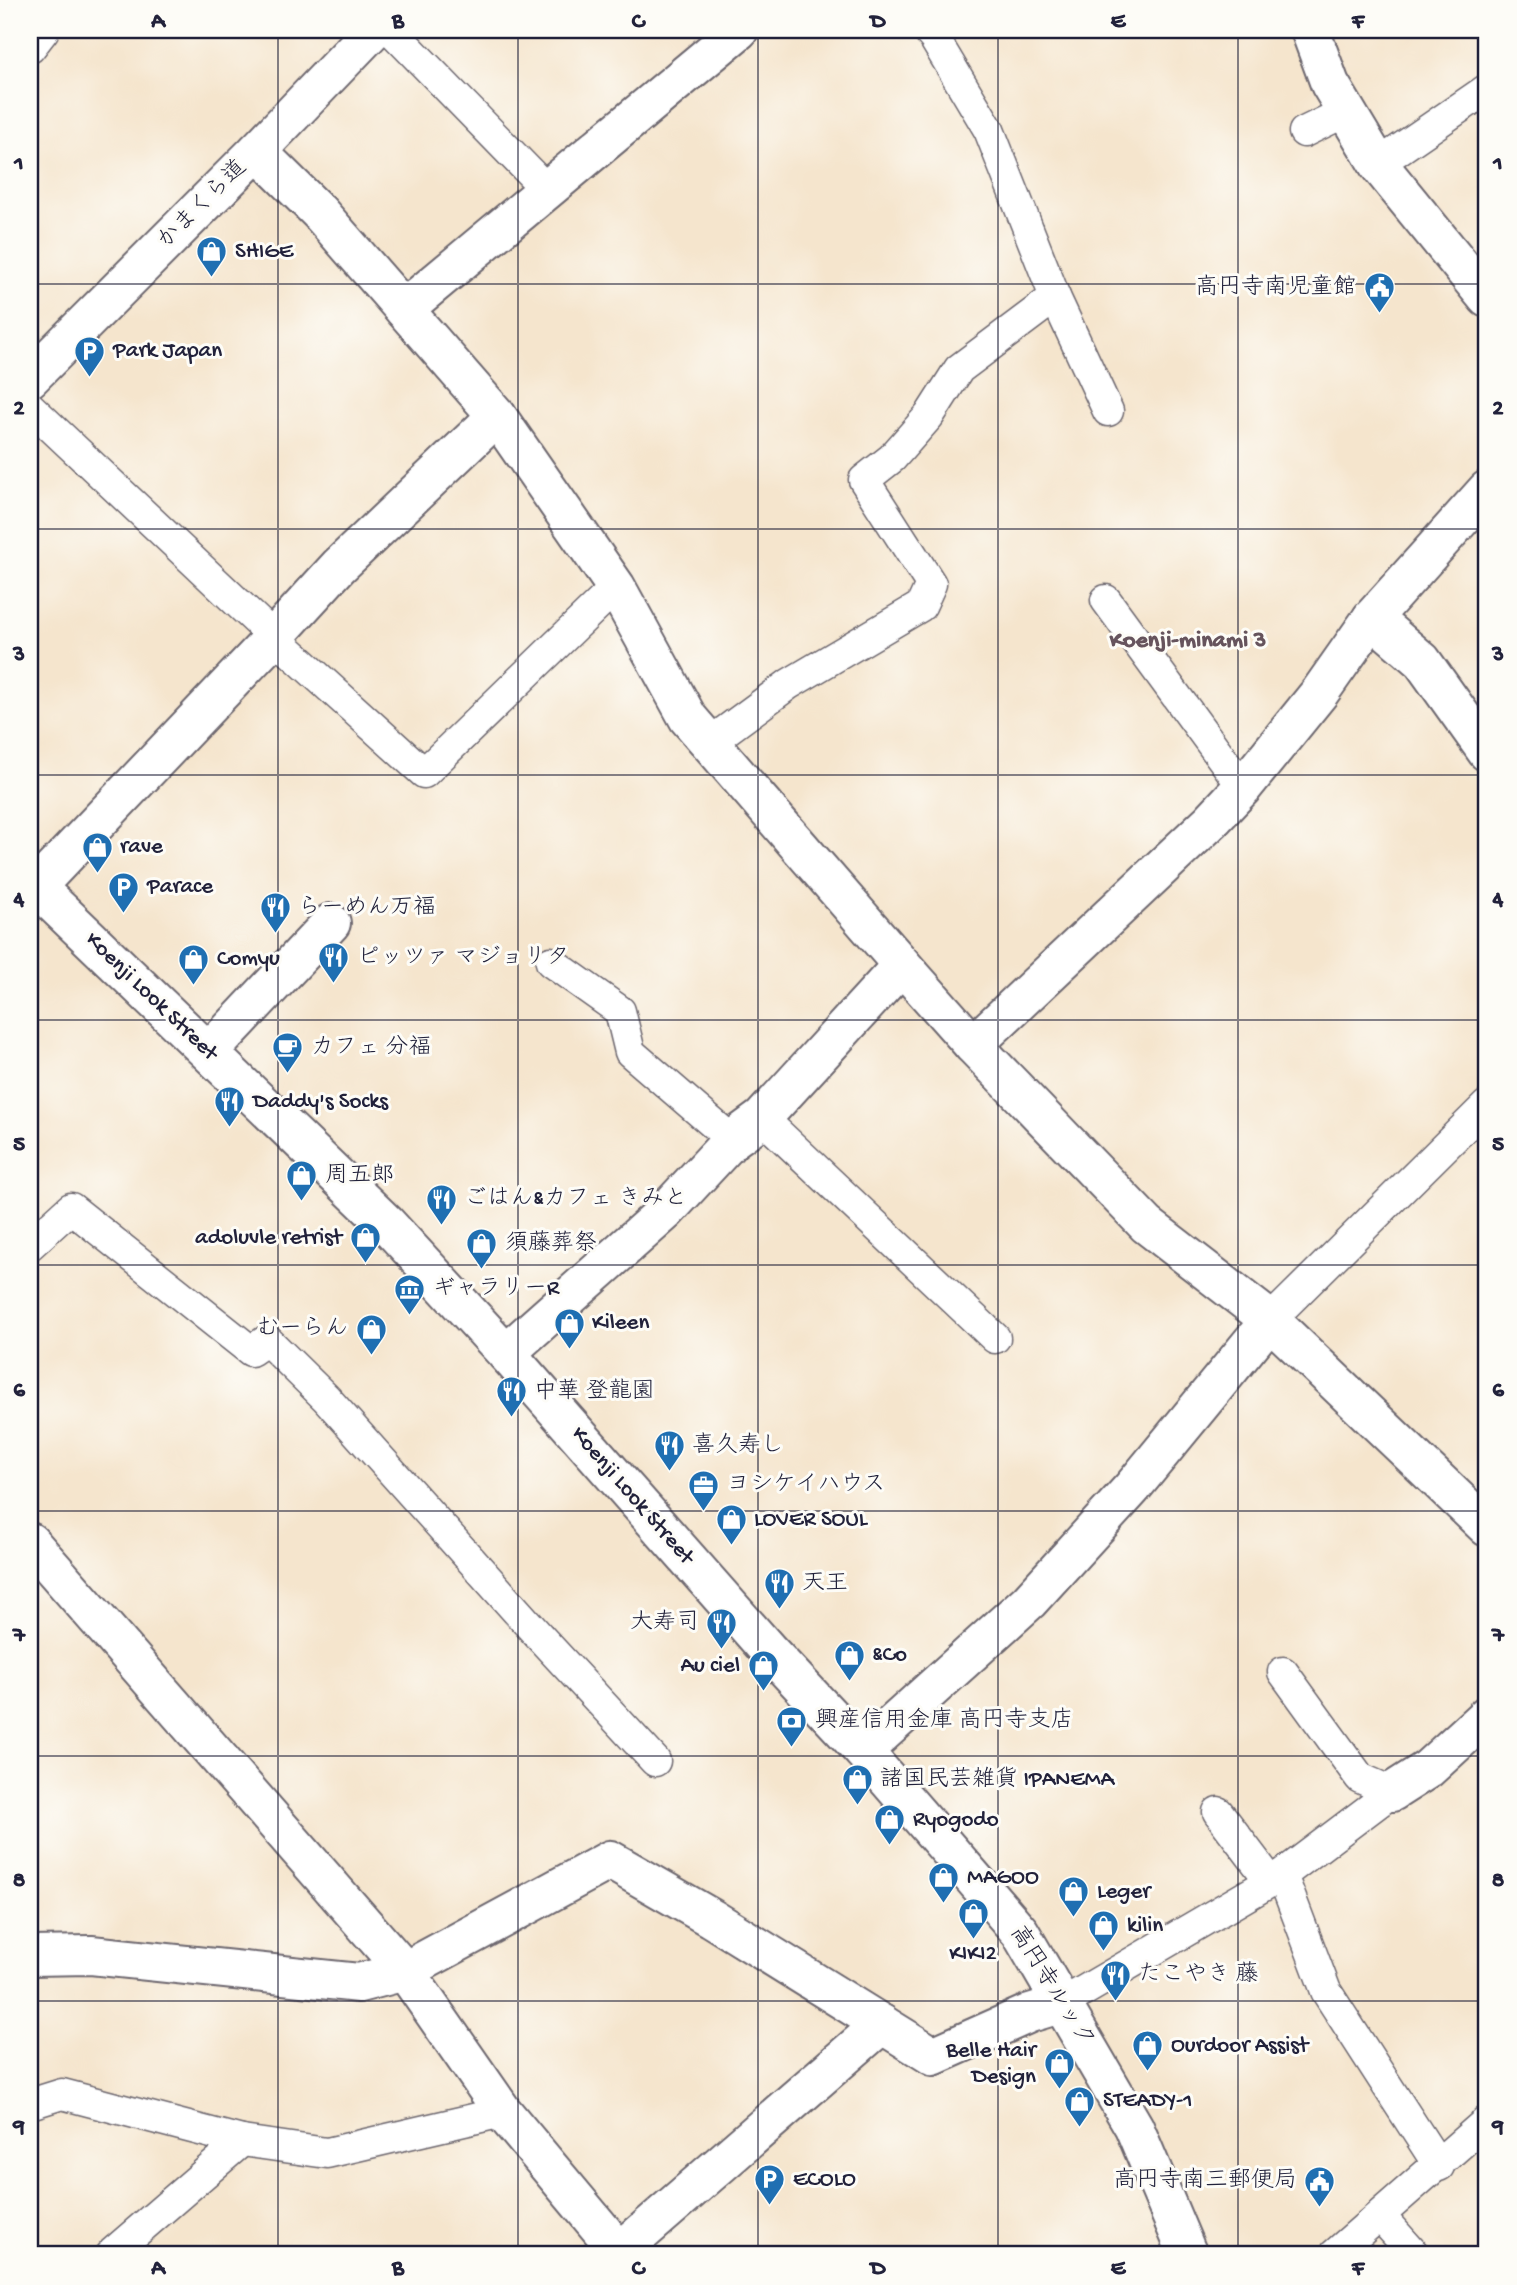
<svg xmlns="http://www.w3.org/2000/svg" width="1517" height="2285" viewBox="0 0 1517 2285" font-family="'Gochi Hand','Klee One',sans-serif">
	<rect width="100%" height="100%" fill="#fdfcf7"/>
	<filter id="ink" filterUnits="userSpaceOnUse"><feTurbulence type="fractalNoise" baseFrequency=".0143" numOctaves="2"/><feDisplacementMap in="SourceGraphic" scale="14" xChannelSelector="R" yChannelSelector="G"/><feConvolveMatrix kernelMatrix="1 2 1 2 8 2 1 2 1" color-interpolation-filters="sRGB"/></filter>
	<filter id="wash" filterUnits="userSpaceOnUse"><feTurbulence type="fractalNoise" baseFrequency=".00686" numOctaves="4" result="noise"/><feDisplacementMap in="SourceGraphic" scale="28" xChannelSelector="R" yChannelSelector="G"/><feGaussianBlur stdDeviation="1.57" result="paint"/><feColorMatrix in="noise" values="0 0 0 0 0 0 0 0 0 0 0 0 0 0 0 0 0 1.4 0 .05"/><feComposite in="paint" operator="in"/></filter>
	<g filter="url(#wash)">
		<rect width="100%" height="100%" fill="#f5e5cd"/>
	</g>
	<g filter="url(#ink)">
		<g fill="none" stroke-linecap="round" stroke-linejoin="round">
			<defs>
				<g id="service">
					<polyline points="391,30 546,189"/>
					<polyline points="927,30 934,38 989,130 1055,297 1108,411"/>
					<polyline points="30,48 44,30"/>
					<polyline points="1304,132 1347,111"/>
					<polyline points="1378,164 1487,89"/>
					<polyline points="30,407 274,637 424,773 616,587"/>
					<polyline points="1106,600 1243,787"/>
					<polyline points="709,743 789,684 921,606 931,584 864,480 892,458 929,416 959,369 1055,297"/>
					<polyline points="551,962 620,1011 630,1052 732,1140"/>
					<polyline points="762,1118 995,1338"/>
					<polyline points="30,1245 71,1208 251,1351 267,1340 326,1398 539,1636 655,1761"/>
					<polyline points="1270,1320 1487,1105"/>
					<polyline points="1218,1812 1271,1882"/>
					<polyline points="1282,1875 1326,1991 1439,2166"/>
					<polyline points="1063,2003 1282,1875 1392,1792 1360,1778 1283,1672"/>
					<polyline points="30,2104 62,2094 242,2141 327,2153 503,2112"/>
					<polyline points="1380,2216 1415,2255"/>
					<polyline points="110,2255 242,2141"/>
					<polyline points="1334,2255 1487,2121"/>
				</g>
				<g id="minor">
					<polyline points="1310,30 1330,84 1378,164 1487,298"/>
					<polyline points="257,151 319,212 497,416 616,587 688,718 902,965 973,1045 1147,1225 1270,1320 1487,1527"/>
					<polyline points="404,309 739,30"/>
					<polyline points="30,378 257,151 373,30"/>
					<polyline points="1372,618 1422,661 1487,752"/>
					<polyline points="30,881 386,1223 506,1353 769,1651 863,1751 1020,1932 1134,2127 1188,2255"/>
					<polyline points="36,887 274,637 339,566 497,416"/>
					<polyline points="973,1045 1211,821 1243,787 1320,692 1372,618 1487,490"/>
					<polyline points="209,1052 331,923"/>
					<polyline points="506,1353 666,1211 732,1140 762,1118 902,965"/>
					<polyline points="30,1542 405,1971 503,2112 620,2252"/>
					<polyline points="863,1751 1029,1601 1132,1488 1270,1320"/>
					<polyline points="1392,1792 1428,1769 1487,1715"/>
					<polyline points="30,1956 91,1955 359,1983 405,1971 610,1860 711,1918 933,2056 1030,2013 1063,2003"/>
					<polyline points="616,2255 882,2024"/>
				</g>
			</defs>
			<use href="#service" stroke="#6c666e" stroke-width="33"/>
			<use href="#minor" stroke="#6c666e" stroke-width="42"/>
			<use href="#service" stroke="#fff" stroke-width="30"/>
			<use href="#minor" stroke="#fff" stroke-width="38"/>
		</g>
	</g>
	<path fill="none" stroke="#22223b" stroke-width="2" stroke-opacity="0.55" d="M278,30V2255M518,30V2255M758,30V2255M998,30V2255M1238,30V2255M30,284H1487M30,529H1487M30,775H1487M30,1020H1487M30,1265H1487M30,1511H1487M30,1756H1487M30,2001H1487"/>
	<defs>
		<symbol id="shop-pin" viewBox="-11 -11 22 30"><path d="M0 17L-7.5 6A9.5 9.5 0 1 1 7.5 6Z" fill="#1f6fb2" stroke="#fdfcf7"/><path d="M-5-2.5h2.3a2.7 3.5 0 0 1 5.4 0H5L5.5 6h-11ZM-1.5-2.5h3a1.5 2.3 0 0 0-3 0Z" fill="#fff"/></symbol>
		<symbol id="civic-pin" viewBox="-11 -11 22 30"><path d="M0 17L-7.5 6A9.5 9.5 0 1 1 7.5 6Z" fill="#1f6fb2" stroke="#fdfcf7"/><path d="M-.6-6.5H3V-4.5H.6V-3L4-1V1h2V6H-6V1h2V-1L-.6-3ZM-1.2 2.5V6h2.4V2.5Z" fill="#fff"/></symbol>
		<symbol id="parking-pin" viewBox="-11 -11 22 30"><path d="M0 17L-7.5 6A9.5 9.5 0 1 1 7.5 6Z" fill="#1f6fb2" stroke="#fdfcf7"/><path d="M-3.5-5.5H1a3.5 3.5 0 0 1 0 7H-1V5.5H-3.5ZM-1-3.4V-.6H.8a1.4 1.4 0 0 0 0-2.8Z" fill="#fff"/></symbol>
		<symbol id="restaurant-pin" viewBox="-11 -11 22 30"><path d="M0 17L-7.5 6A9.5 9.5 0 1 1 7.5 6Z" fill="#1f6fb2" stroke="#fdfcf7"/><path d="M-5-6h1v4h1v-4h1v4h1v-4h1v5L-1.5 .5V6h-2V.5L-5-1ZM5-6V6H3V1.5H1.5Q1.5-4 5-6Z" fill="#fff"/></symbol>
		<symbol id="cafe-pin" viewBox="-11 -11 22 30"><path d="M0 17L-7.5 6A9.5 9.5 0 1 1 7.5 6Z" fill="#1f6fb2" stroke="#fdfcf7"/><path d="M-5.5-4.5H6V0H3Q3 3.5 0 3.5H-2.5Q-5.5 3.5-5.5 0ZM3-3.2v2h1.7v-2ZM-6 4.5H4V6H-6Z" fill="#fff"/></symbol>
		<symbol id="museum-pin" viewBox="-11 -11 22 30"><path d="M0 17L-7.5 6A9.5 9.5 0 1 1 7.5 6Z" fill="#1f6fb2" stroke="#fdfcf7"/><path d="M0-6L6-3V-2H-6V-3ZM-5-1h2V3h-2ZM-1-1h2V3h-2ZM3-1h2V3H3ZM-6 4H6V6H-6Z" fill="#fff"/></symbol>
		<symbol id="office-pin" viewBox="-11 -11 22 30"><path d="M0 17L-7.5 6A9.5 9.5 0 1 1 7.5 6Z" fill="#1f6fb2" stroke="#fdfcf7"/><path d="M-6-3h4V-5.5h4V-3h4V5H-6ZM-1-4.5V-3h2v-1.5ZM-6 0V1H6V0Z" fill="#fff"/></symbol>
		<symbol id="bank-pin" viewBox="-11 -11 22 30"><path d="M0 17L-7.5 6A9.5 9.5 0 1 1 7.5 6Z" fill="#1f6fb2" stroke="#fdfcf7"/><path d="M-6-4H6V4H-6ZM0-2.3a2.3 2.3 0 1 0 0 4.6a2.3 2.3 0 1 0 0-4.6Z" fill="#fff"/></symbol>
	</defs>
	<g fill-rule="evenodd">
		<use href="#shop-pin" x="194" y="234" width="35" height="47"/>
		<use href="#civic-pin" x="1362" y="270" width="35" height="47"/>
		<use href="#parking-pin" x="72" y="334" width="35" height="47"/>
		<use href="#shop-pin" x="80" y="830" width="35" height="47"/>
		<use href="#parking-pin" x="106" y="870" width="35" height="47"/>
		<use href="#restaurant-pin" x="258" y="890" width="35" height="47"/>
		<use href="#restaurant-pin" x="316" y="940" width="35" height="47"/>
		<use href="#shop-pin" x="176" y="942" width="35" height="47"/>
		<use href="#cafe-pin" x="270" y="1030" width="35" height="47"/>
		<use href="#restaurant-pin" x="212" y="1084" width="35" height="47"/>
		<use href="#shop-pin" x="284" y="1158" width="35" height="47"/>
		<use href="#restaurant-pin" x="424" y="1182" width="35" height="47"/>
		<use href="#shop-pin" x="348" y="1220" width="35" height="47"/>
		<use href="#shop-pin" x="464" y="1226" width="35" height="47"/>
		<use href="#museum-pin" x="392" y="1272" width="35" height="47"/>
		<use href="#shop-pin" x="552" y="1306" width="35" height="47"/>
		<use href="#shop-pin" x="354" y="1312" width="35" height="47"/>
		<use href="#restaurant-pin" x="494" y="1374" width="35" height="47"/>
		<use href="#restaurant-pin" x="652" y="1428" width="35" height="47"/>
		<use href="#office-pin" x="686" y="1468" width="35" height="47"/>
		<use href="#shop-pin" x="714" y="1502" width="35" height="47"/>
		<use href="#restaurant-pin" x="762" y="1566" width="35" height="47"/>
		<use href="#restaurant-pin" x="704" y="1606" width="35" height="47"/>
		<use href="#shop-pin" x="832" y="1638" width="35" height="47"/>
		<use href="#shop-pin" x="746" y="1648" width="35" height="47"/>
		<use href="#bank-pin" x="774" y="1704" width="35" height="47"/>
		<use href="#shop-pin" x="840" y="1762" width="35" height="47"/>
		<use href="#shop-pin" x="872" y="1802" width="35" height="47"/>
		<use href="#shop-pin" x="926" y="1860" width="35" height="47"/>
		<use href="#shop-pin" x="1056" y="1874" width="35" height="47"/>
		<use href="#shop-pin" x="956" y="1896" width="35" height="47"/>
		<use href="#shop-pin" x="1086" y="1908" width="35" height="47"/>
		<use href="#restaurant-pin" x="1098" y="1958" width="35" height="47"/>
		<use href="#shop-pin" x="1130" y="2028" width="35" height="47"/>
		<use href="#shop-pin" x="1042" y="2046" width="35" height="47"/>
		<use href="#shop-pin" x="1062" y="2084" width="35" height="47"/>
		<use href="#parking-pin" x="752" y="2162" width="35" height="47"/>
		<use href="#civic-pin" x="1302" y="2164" width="35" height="47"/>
	</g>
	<g text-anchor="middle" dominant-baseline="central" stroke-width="6" stroke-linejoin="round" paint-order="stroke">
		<g font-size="23" fill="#22223b" stroke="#fdfcf7">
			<text transform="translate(203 205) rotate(-45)">かまくら道</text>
			<text transform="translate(151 997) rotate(44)">Koenji Look Street</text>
			<text transform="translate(632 1496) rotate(49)">Koenji Look Street</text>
			<text transform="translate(1051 1987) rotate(58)">高円寺ルック</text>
		</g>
		<g font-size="23" fill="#22223b" stroke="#fdfcf7" text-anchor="start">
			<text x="235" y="252">SHIGE</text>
			<text x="1356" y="288" text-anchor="end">高円寺南児童館</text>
			<text x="113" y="351">Park Japan</text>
			<text x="120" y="847">rave</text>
			<text x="147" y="887">Parace</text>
			<text x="298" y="908">らーめん万福</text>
			<text x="357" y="958">ピッツァ マジョリタ</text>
			<text x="217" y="959">Comyu</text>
			<text x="311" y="1048">カフェ 分福</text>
			<text x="253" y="1102">Daddy's Socks</text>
			<text x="325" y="1176">周五郎</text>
			<text x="464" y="1199">ごはん&amp;カフェ きみと</text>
			<text x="342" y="1238" text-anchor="end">adoluvle retrist</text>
			<text x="505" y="1244">須藤葬祭</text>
			<text x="432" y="1289">ギャラリーR</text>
			<text x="592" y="1323">Kileen</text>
			<text x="348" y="1329" text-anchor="end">むーらん</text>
			<text x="534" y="1392">中華 登龍園</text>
			<text x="692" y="1446">喜久寿し</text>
			<text x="727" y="1485">ヨシケイハウス</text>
			<text x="754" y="1520">LOVER SOUL</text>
			<text x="802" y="1584">天王</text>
			<text x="699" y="1623" text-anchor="end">大寿司</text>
			<text x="872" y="1655">&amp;Co</text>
			<text x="740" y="1666" text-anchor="end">Au ciel</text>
			<text x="815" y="1721">興産信用金庫 高円寺支店</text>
			<text x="880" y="1780">諸国民芸雑貨 IPANEMA</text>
			<text x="913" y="1820">Ryogodo</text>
			<text x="967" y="1878">MAGOO</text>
			<text x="1097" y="1892">Leger</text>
			<text x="1127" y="1926">kilin</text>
			<text x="973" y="1954" text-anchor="middle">KIKI2</text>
			<text x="1138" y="1975">たこやき 藤</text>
			<text x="1171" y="2046">Ourdoor Assist</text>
			<text x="1036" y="2051" text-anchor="end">Belle Hair<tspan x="1036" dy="26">Design</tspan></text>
			<text x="1103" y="2101">STEADY-1</text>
			<text x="793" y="2180">ECOLO</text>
			<text x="1297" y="2181" text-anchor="end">高円寺南三郵便局</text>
		</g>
		<g font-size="24" font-weight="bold" fill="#66545d" stroke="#fdfcf7">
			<text x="1188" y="641">Koenji-minami 3</text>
		</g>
	</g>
	<rect width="1517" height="2285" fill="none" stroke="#fdfcf7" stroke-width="77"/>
	<rect x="38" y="38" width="1440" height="2208" fill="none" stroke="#22223b" stroke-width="2.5"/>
	<g font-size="23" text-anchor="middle" font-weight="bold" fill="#22223b">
		<text x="158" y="27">A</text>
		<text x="398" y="27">B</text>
		<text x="638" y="27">C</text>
		<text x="878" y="27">D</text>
		<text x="1118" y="27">E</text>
		<text x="1358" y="27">F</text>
		<text x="19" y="169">1</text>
		<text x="1498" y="169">1</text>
		<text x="19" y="414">2</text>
		<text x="1498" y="414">2</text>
		<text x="19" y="660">3</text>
		<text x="1498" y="660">3</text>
		<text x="19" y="905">4</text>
		<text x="1498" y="905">4</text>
		<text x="19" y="1150">5</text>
		<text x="1498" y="1150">5</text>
		<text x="19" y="1396">6</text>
		<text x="1498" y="1396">6</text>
		<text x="19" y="1641">7</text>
		<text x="1498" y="1641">7</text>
		<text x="19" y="1886">8</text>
		<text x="1498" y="1886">8</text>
		<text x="19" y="2132">9</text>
		<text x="1498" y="2132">9</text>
		<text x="158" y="2274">A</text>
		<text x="398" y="2274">B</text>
		<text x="638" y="2274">C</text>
		<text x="878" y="2274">D</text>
		<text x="1118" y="2274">E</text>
		<text x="1358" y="2274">F</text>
	</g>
</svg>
